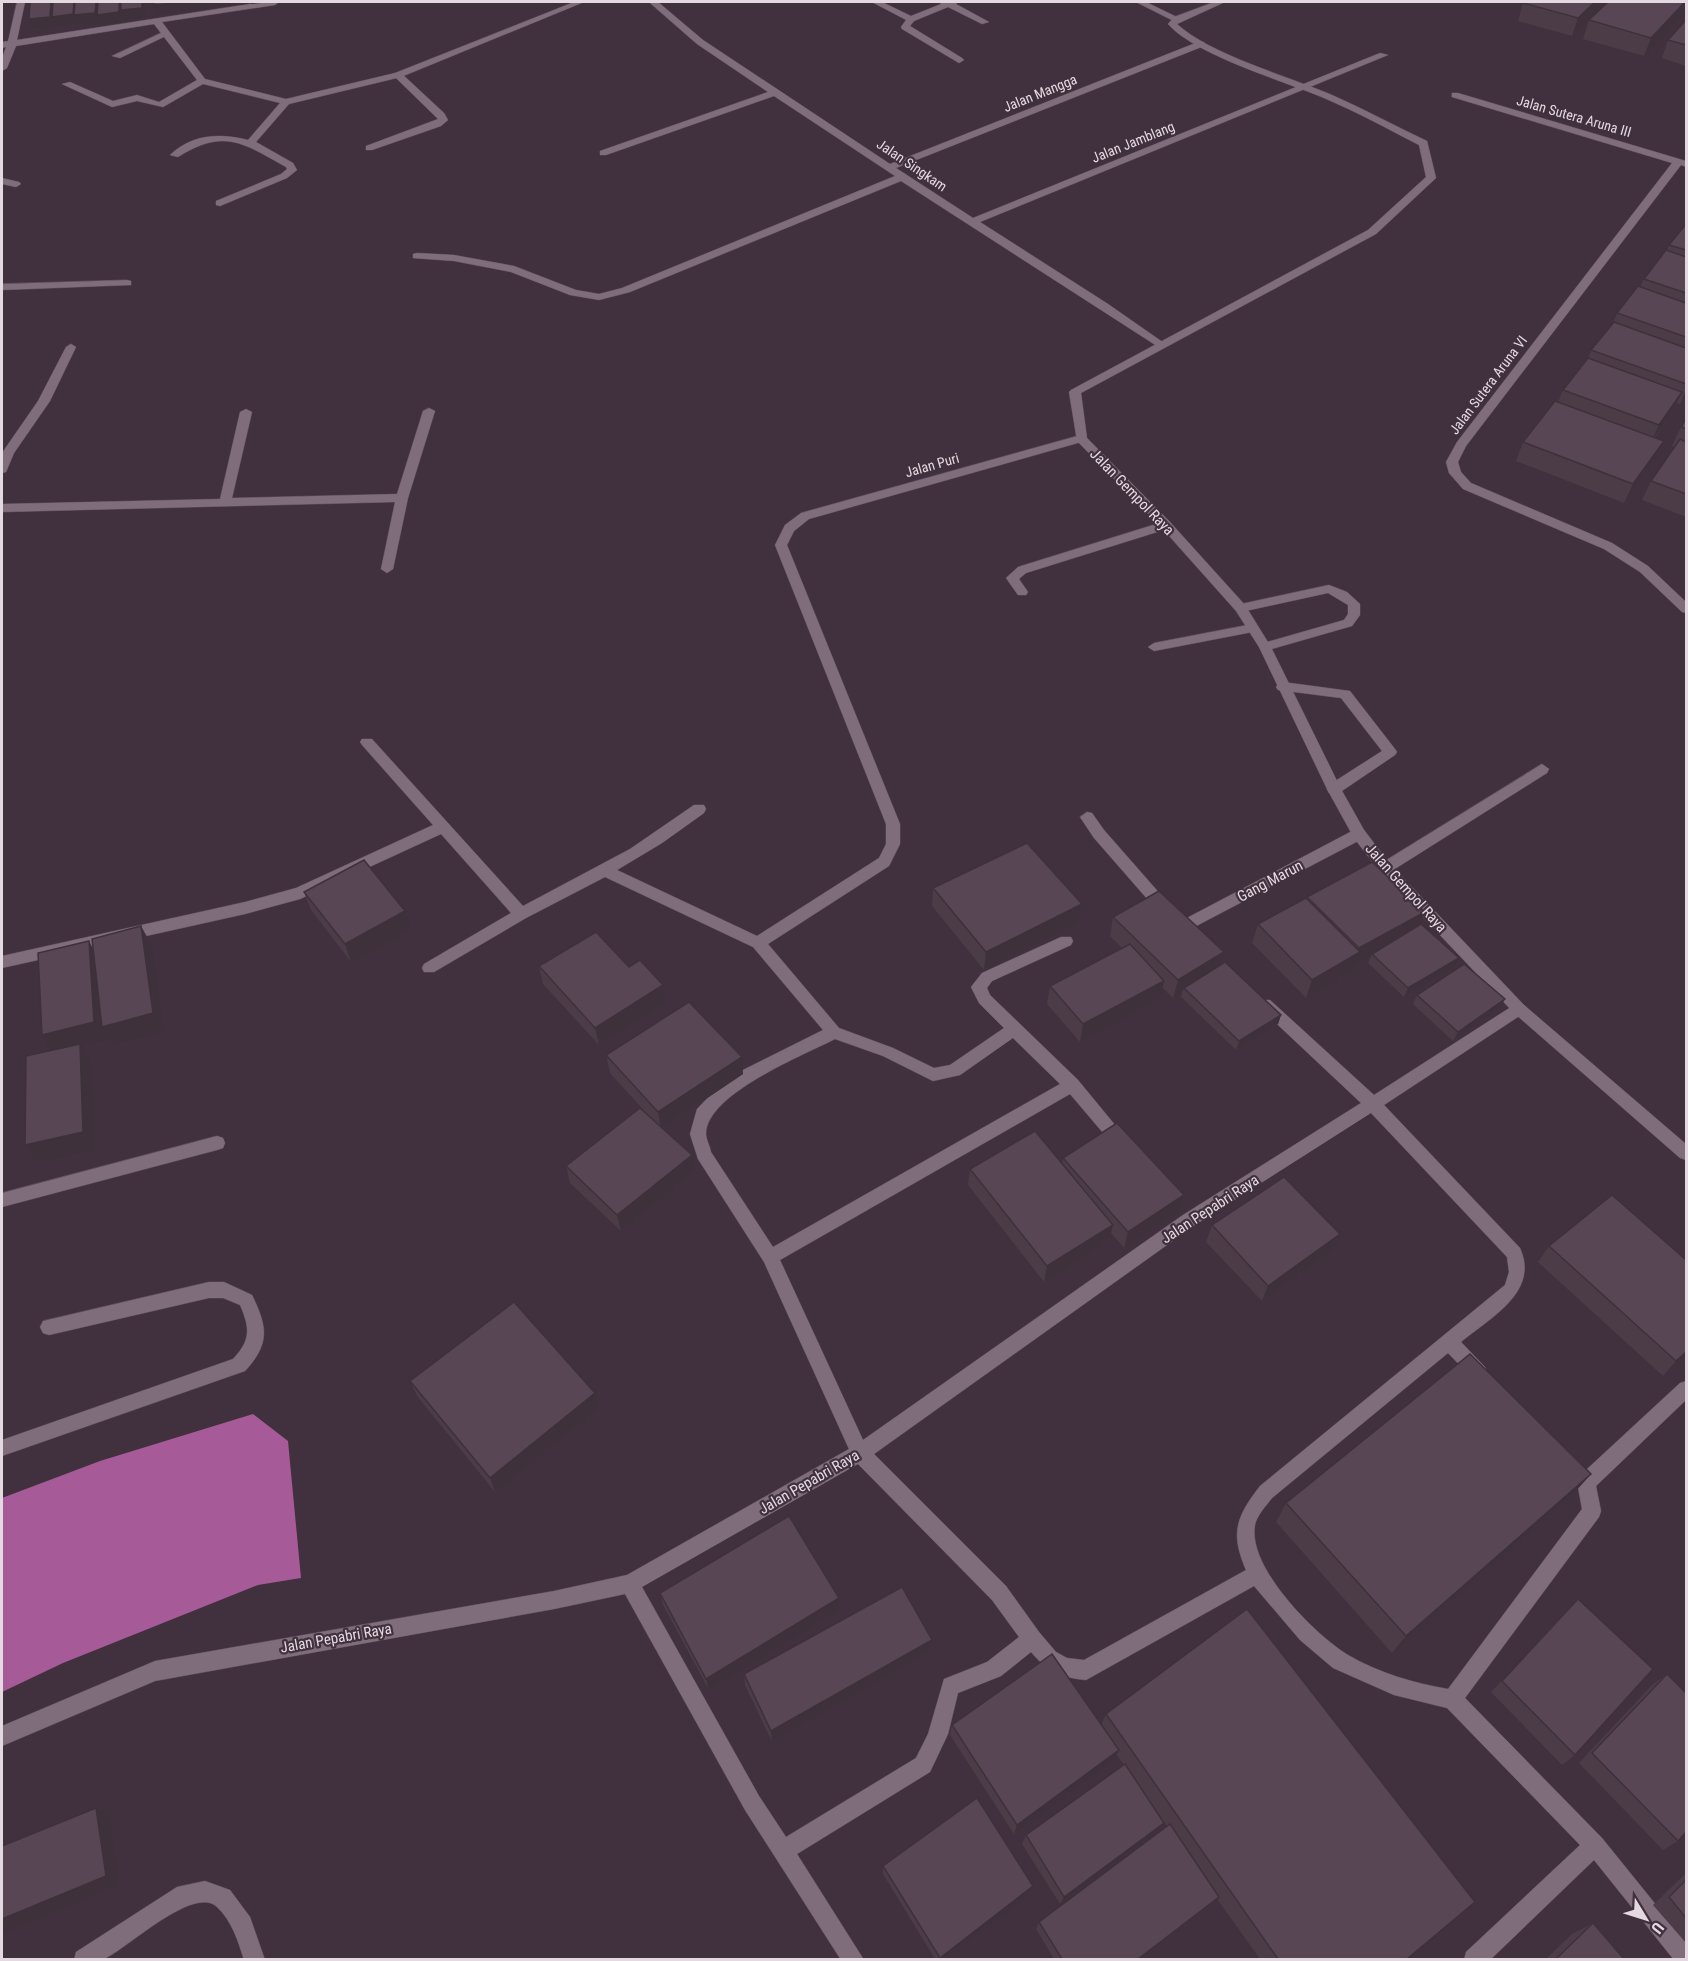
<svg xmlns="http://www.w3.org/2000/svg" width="1688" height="1961" viewBox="0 0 1688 1961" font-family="'Roboto Condensed',sans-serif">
	<rect width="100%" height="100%" fill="#41303d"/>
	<polygon fill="#a65a98" points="253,1414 288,1441 301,1578 258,1585 63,1663 2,1692 2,1498 100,1461"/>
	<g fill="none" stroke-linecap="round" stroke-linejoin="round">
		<defs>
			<g id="service">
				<polygon points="163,32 170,34 120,58 112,56"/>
				<polygon points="395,73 401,73 444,113 448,120 441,126 372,150 366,150 366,146 438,119 395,77"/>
				<polygon points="1253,624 1259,628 1258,631 1154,651 1148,647 1154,643"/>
			</g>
			<g id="minor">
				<path d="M17,2H25L17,40L262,2H279L275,5L162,22L205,79L286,99L395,73L574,2H584L401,77L289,104L256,142L293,163L297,170L287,178L220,206L216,205V201L281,174L287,169L286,167C243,143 224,128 178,157L170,155C192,134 220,133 248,140L280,103L203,84L163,107L137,101L112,107L62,84L70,82L113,101L137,95L159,102L197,80L154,24L16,46L7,68L2,71V58L6,47L2,48V42L8,41Z"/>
				<polygon points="649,2 658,2 703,40 890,164 1198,42 1204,42 1204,46 896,168 973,218 1380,53 1388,55 980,222 1108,304 1164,343 1165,345 1160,348 901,181 630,292 599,300 570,295 511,272 454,261 413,258 413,254 417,253 454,255 514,266 576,290 599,294 622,288 895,176 774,96 606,155 600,155 600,151 768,92 697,44"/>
				<polygon points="872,2 882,2 911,16 941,4 940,2 958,2 956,4 989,22 982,24 948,7 914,21 910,26 962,58 964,60 959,63 902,29 901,27 906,20"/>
				<polygon points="1136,2 1146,2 1181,19 1174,21"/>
				<polygon points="1452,93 1458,93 1686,161 1686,167 1681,165 1466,446 1458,462 1461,472 1471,483 1612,543 1648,566 1686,602 1686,613 1682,612 1640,572 1604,549 1463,489 1449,473 1446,462 1457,442 1672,163 1452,97"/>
				<polygon points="2,178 19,182 21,184 16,187 2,184"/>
				<polygon points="127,280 131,281 131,285 2,290 2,284"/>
				<polygon points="71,344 76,347 50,401 14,453 6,472 2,473 2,453 38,401 66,347"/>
				<polygon points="429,408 435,411 408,498 393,569 387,573 381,569 395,502 2,512 2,504 220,499 240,412 246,409 252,412 232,498 397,494 423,411"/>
				<path d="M1081,435L1085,437V441L809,519L794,531L787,545L900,824V844L889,866L768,944L839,1028L893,1048L934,1068L950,1065L1004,1028L979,1003L971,987L982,973L1061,937H1071L1073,941L1071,945L992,981L987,988L990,995L1078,1080L1129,1142L1127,1147L1121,1149L1115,1147L1070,1094L780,1260L863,1440L1183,1215L1361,1103L1260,1008L1257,1004L1260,1000H1270L1374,1095L1514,1005H1524L1527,1009L1524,1013L1384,1105L1520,1248C1540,1292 1490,1318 1461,1342L1485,1367L1488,1373L1485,1379L1479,1381L1473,1379L1448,1353L1272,1498C1266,1506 1257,1515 1255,1525C1247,1567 1315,1635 1348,1655C1379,1673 1413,1683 1448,1689L1582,1509L1578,1487L1562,1467L1565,1461L1571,1458L1577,1461L1586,1470L1680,1383L1686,1381V1400L1596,1486L1601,1511L1599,1517L1465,1698L1602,1838L1686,1942V1960H1674L1594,1860L1490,1960H1464L1466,1952L1580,1845L1447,1708L1394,1695L1333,1668L1300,1640L1254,1586L1086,1680C1062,1678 1047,1671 1031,1652L1001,1676L958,1693L948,1734L930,1772L797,1854L864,1960H841L745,1810L625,1594L554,1609L155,1681L2,1746V1726L155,1661L554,1591L627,1575L849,1449L764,1262L698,1159L690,1134L697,1109L720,1085L741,1071L823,1030L753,947L605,877L526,918L434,972H424L422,968L424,964L511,913L441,834L300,899L245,914L2,968V956L245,902L296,888L433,825L362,745L360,742L362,739H372L523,906L630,849L694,805H704L706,809L704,813L662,843L617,870L757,936L879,858L886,844V824L775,545L785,525L801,513ZM1013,1038L1060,1084L773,1247L711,1152C710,1146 706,1139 706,1134C706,1094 804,1055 835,1039L883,1056L933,1081L960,1075ZM1371,1113L1507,1257L1509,1272L1505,1285L1260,1486C1236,1517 1230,1533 1246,1570L1084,1660L1067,1658L1056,1652L1039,1632L1006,1586L874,1454L1195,1225ZM858,1464L992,1600L1019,1637L987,1662L944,1679L928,1734L916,1758L786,1837L759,1796L642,1587Z"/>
				<polygon points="1166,521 1170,522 1170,528 1026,573 1019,579 1028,592 1026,595 1018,595 1006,578 1018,567"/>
				<polygon points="1329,585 1347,592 1360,604 1360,615 1352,626 1265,651 1259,647 1260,644 1344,620 1348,614 1348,605 1328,593 1241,612 1235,608 1241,604"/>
				<polygon points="1283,682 1350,691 1395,749 1397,752 1395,755 1339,793 1329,793 1327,789 1329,785 1382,751 1341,698 1278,690 1276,687 1278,684"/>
				<polygon points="1542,764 1549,769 1547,773 1390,872 1380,872 1378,868 1380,864"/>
				<polygon points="1087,812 1092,813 1104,830 1183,920 1354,830 1364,830 1366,834 1364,838 1181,934 1176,932 1094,838 1080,817"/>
				<polygon points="217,1136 223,1138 225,1143 223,1148 217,1150 2,1207 2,1193"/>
				<path d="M209,1282H224L252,1295C267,1326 271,1343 245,1371L2,1456V1440L233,1359C251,1340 250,1328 240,1305L223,1298H209L49,1335L43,1333L40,1327L43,1321Z"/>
				<path d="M205,1881L230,1890L250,1917L265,1960H244C238,1941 232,1921 217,1907C194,1885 129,1947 106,1958C97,1961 83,1960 74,1960L76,1952L177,1887Z"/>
			</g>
			<path id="tertiary" d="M1214,2H1225L1177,24C1211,55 1288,76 1332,95C1364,109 1395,126 1427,141L1436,178L1376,234L1081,393L1087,438L1170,522L1245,605L1271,647L1341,789L1364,830L1390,864L1524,1005L1686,1144V1160L1680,1158L1514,1013L1380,872L1354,838L1327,789L1259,647L1236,611L1162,528L1077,441L1069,392L1071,390L1368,230L1426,177L1419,145C1388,129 1357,112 1324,98C1284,81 1195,55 1168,24L1174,17Z"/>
		</defs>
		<use href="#service" stroke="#5c4e59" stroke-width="1"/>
		<use href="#minor" stroke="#5c4e59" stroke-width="1"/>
		<use href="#tertiary" stroke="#5c4e59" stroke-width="1"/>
		<use href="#service" fill="#806d7c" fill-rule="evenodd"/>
		<use href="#minor" fill="#806d7c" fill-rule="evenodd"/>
		<use href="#tertiary" fill="#806d7c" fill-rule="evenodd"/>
	</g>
	<g fill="#4c3c48">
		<polygon points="1608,2 1572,36 1518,21 1523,3"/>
		<polygon points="1686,2 1644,56 1583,39 1589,20"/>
		<polygon points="1686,20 1686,66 1662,58 1668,40"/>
		<polygon points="1686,224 1686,396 1680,404 1677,403 1673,411 1655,438 1655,460 1624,503 1516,461 1523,442 1558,402 1563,390 1588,359 1591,350 1613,323 1617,313 1640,287 1644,279 1667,250 1669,245"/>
		<polygon points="1686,419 1686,517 1642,500 1651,481 1675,447 1672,446 1681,427"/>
		<polygon points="933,888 1082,904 1079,922 984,970 932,906"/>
		<polygon points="304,892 411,930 351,962 311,910"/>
		<polygon points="1307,897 1425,912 1420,925 1454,967 1404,997 1368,963 1371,956 1355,965 1353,970 1306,998 1252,943 1258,924 1307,899"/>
		<polygon points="1113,917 1224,952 1220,965 1281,1015 1278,1024 1236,1050 1181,997 1182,992 1173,998 1162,987 1160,998 1080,1042 1047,1004 1050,986 1122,948 1110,936"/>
		<polygon points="539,966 629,967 665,1003 599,1045 543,984"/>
		<polygon points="1417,995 1500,1008 1453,1041 1413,1004"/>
		<polygon points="606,1055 743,1074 663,1128 694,1171 621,1231 570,1183 566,1166 647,1114 610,1073"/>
		<polygon points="1063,1158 1184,1195 1179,1212 1124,1248 1111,1233 1109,1241 1044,1282 968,1185 970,1169 1062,1163"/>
		<polygon points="1212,1225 1340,1234 1333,1250 1262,1301 1206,1242"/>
		<polygon points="1549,1246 1686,1355 1663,1376 1538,1262"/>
		<polygon points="410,1381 599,1408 495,1492 417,1396"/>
		<polygon points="1591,1474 1574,1493 1392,1653 1276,1522 1286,1503"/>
		<polygon points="660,1593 839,1598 839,1610 709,1690 663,1605"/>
		<polygon points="1578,1599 1575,1755 1562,1765 1491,1692 1566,1611"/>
		<polygon points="932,1640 931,1651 772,1742 745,1685 744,1674"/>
		<polygon points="1667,1674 1678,1841 1663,1850 1579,1763 1652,1685"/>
		<polygon points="1106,1714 1407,1959 1260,1959 1217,1899 1212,1904 1141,1959 1054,1959 1036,1929 1039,1922 1167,1826 1156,1811 1164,1823 1158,1832 1060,1904 1022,1844 1026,1835 1124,1765 1117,1755 1114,1760 1014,1834 950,1735 952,1725 1101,1725"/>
		<polygon points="883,1866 1033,1886 1030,1894 944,1959 935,1959 883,1874"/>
		<polygon points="1686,1873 1686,1943 1653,1905"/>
		<polygon points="1593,1923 1624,1959 1546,1959 1572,1934"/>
	</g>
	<g fill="#3e313b">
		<polygon points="51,2 145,2 145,17 124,20 122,12 122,22 100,24 99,19 98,22 78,24 76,21 76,23 55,26 54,21 53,26 33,28 29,19"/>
		<polygon points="177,2 177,12 157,14 154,5"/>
		<polygon points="178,2 201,2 202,9 181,11"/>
		<polygon points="202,2 225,2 225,6 204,9"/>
		<polygon points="226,2 248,2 248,4 228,6"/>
		<polygon points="250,2 272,2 251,4"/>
		<polygon points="1595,2 1608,2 1572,36 1578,18"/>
		<polygon points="1685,2 1686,2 1686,11 1644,56 1651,38"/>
		<polygon points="1686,390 1686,396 1680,404"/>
		<polygon points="1682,392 1673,411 1650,444 1659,425"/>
		<polygon points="1664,441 1655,460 1624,503 1633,484"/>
		<polygon points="1082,904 1079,922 984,970 986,952"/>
		<polygon points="405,911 411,930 351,962 345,944"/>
		<polygon points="1425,912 1418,930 1372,954 1371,956 1355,965 1353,970 1306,998 1312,980 1357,954 1359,948"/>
		<polygon points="141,926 151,944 163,1031 112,1044 104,1030 105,1040 81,1045 91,1061 94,1149 37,1162 25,1145 53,1052 42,1035 89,941 99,960"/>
		<polygon points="1224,952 1219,970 1184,988 1182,992 1173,998 1178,980"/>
		<polygon points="1459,958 1454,967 1404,997 1408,988"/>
		<polygon points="1164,981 1160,998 1080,1042 1083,1024"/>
		<polygon points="663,985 665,1003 599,1045 595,1028"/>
		<polygon points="1505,999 1500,1008 1453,1041 1458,1032"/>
		<polygon points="1281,1015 1278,1024 1236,1050 1239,1041"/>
		<polygon points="742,1057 743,1074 661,1129 658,1112"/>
		<polygon points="692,1155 694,1171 621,1231 617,1215"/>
		<polygon points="1184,1195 1179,1212 1124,1248 1128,1232"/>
		<polygon points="1113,1225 1109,1241 1044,1282 1047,1266"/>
		<polygon points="1340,1234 1333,1250 1262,1301 1268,1286"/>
		<polygon points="1686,1352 1686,1355 1663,1376 1676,1361"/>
		<polygon points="595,1393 599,1408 495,1492 490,1478"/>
		<polygon points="1591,1474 1574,1493 1392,1653 1406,1636"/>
		<polygon points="839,1598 839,1610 709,1690 706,1679"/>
		<polygon points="932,1640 931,1651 772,1742 771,1731"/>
		<polygon points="1119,1750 1114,1760 1014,1834 1017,1825"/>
		<polygon points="96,1808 109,1817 119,1884 2,1933 2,1919"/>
		<polygon points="1164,1823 1158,1832 1060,1904 1064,1897"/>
		<polygon points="1033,1886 1030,1894 944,1959 939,1959 940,1958"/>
		<polygon points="1219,1897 1212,1904 1141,1959 1138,1959"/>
	</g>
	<g fill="#584654" stroke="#3e313b" stroke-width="1.5">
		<polygon points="30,2 51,2 50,17 29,19"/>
		<polygon points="53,2 74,2 73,14 52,17"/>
		<polygon points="75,2 96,2 95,13 74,15"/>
		<polygon points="98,2 119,2 119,12 97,15"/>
		<polygon points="121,2 142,2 142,8 121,10"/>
		<polygon points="154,2 174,2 175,3 154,5"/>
		<polygon points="1525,2 1595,2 1578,18 1523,3"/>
		<polygon points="1608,2 1685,2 1651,38 1589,20"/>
		<polygon points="1686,20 1686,45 1668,40"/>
		<polygon points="1686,224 1686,250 1669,245"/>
		<polygon points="1666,250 1686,257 1686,293 1644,279"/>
		<polygon points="1638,286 1686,303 1686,337 1617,313"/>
		<polygon points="1614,322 1686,348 1686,384 1591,350"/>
		<polygon points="1588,358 1682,392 1659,425 1563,390"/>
		<polygon points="1555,401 1664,441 1633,484 1523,442"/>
		<polygon points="1686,419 1686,429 1681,427"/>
		<polygon points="1680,439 1686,442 1686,494 1651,481"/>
		<polygon points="1027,843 1082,904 986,952 933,888"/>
		<polygon points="364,860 405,911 345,944 304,892"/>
		<polygon points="1372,862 1425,912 1359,948 1307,897"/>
		<polygon points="1159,891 1224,952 1178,980 1113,917"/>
		<polygon points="1306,898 1360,952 1312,980 1258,924"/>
		<polygon points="1421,924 1459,958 1408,988 1372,954"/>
		<polygon points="141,926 153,1013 102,1027 92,939"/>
		<polygon points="596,932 629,967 640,960 663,985 595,1028 539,966"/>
		<polygon points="89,941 94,1022 42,1035 38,953"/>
		<polygon points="1130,944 1164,981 1083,1024 1050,986"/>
		<polygon points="1225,962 1281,1015 1239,1041 1184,988"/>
		<polygon points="1464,964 1505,999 1458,1032 1417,995"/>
		<polygon points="689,1002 742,1057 658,1112 606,1055"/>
		<polygon points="80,1044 83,1132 25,1145 26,1056"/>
		<polygon points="640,1108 692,1155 617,1215 566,1166"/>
		<polygon points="1117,1123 1184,1195 1128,1232 1063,1158"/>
		<polygon points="1035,1131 1113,1225 1047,1266 970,1169"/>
		<polygon points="1284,1177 1340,1234 1268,1286 1212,1225"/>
		<polygon points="1612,1195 1686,1260 1686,1352 1676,1361 1549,1246"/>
		<polygon points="514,1302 595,1393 490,1478 410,1381"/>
		<polygon points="1470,1354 1591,1474 1406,1636 1286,1503"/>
		<polygon points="789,1516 839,1598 706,1679 660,1593"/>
		<polygon points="902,1587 932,1640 771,1731 744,1674"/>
		<polygon points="1578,1599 1653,1669 1575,1755 1502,1681"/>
		<polygon points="1247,1609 1475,1902 1407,1959 1278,1959 1106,1714"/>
		<polygon points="1052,1654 1119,1750 1017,1825 952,1725"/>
		<polygon points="1667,1674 1686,1693 1686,1832 1678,1841 1592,1753"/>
		<polygon points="1125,1764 1164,1823 1064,1897 1026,1835"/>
		<polygon points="977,1798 1033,1886 940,1958 883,1866"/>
		<polygon points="96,1808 106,1876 2,1919 2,1846"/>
		<polygon points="1170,1824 1219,1897 1138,1959 1062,1959 1039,1922"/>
		<polygon points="1686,1880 1686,1918 1669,1897"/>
		<polygon points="1593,1923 1624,1959 1556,1959"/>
	</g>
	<g text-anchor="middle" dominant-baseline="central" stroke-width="4.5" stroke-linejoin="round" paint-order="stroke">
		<g font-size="14" fill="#e4d9e1" stroke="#41303d">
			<text transform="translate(1040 93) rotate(-22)">Jalan Mangga</text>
			<text transform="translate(1574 116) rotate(16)">Jalan Sutera Aruna III</text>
			<text transform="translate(1133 142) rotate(-22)">Jalan Jamblang</text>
			<text transform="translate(912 165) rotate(34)">Jalan Singkam</text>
			<text transform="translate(1488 385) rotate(-53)">Jalan Sutera Aruna VI</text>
			<text transform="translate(932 465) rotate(-16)">Jalan Puri</text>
		</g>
		<g font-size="15" fill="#e4d9e1" stroke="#41303d">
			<text transform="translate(1132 492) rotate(46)">Jalan Gempol Raya</text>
			<text transform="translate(1270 881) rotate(-28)">Gang Marun</text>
			<text transform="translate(1406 888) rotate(48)">Jalan Gempol Raya</text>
			<text transform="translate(1210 1209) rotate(-33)">Jalan Pepabri Raya</text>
			<text transform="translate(809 1482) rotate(-30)">Jalan Pepabri Raya</text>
			<text transform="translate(336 1638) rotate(-10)">Jalan Pepabri Raya</text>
		</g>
	</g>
	<rect width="1688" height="1961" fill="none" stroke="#e4d9e1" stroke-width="6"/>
	<g transform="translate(1646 1919) rotate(128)" stroke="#41303d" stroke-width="4.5" paint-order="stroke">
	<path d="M0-4.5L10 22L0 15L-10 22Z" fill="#e4d9e1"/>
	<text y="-9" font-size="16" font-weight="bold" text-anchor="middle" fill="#e4d9e1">U</text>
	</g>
</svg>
